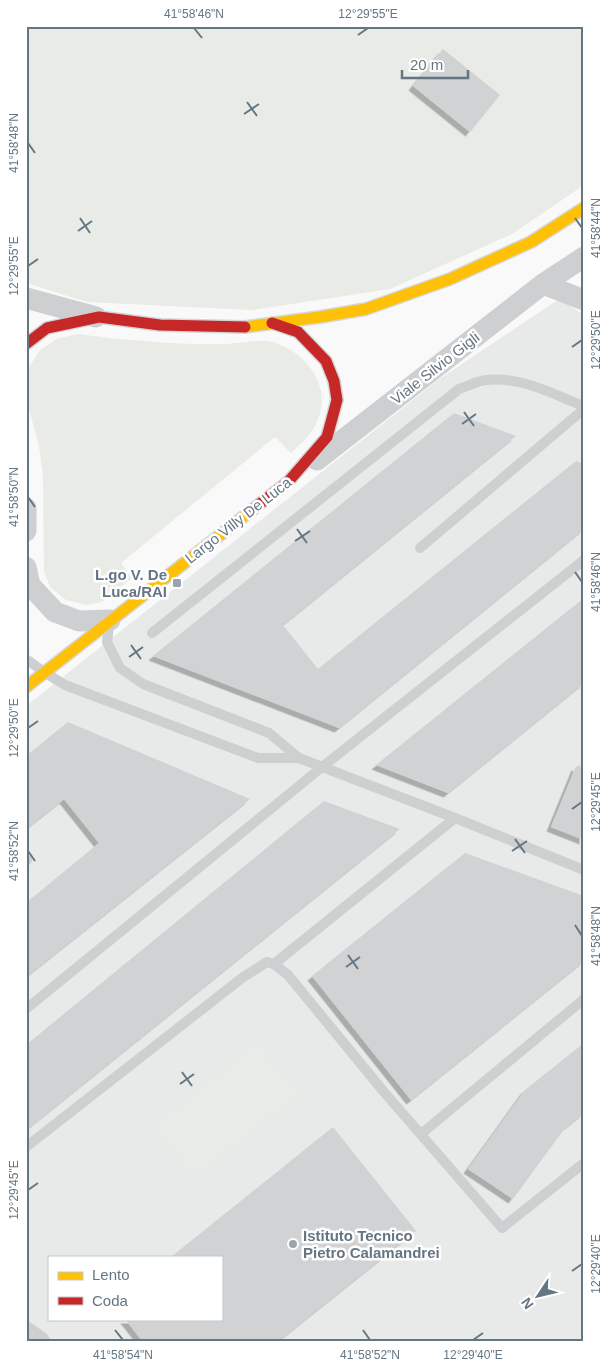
<svg xmlns="http://www.w3.org/2000/svg" width="610" height="1368" viewBox="0 0 610 1368" font-family="Helvetica,sans-serif">
	<defs>
		<filter id="shadow"><feDropShadow dx="-4.5" dy="4.5" stdDeviation="0" flood-color="#0004"/></filter>
	</defs>
	<rect width="100%" height="100%" fill="#f9f9f9"/>
	<path fill="#e8e9e9" fill-rule="evenodd" d="M559,299L584,315V1342H54L26,1321V706L438,380ZM49,1257H221V1319H49Z"/>
	<g fill="#e8ebe6">
		<polygon points="26,26 584,26 584,185 512,234 390,289 252,310 87,302 26,283"/>
		<path d="M77,334C125,340 174,345 222,344C237,344 259,339 272,342C275,342 280,345 283,346C308,357 328,385 320,413C316,430 303,442 291,453L275,437L121,563L132,578L102,602L87,605L66,600L50,587L44,571L43,476L39,446L26,398V376L29,367L40,350L57,339Z"/>
		<polygon points="257,1043 299,1094 195,1177 154,1126"/>
	</g>
	<g fill="#d0d2d3" filter="url(#shadow)">
		<polygon points="443,49 500,95 470,132 413,86"/>
		<polygon points="454,413 516,436 283,625 318,669 576,461 584,464 584,529 339,728 153,656"/>
		<polygon points="584,598 584,683 448,793 376,765"/>
		<polygon points="68,722 250,799 26,977 26,903 99,843 64,799 26,829 26,756"/>
		<polygon points="584,760 584,840 551,827 576,766 580,768"/>
		<polygon points="324,801 400,829 26,1130 26,1045"/>
		<polygon points="465,853 584,896 584,961 411,1100 312,976"/>
		<polygon points="584,1043 584,1113 565,1128 513,1199 468,1169 525,1090"/>
		<polygon points="333,1127 416,1231 277,1342 143,1342 125,1319 221,1319 221,1257 171,1257"/>
	</g>
	<g fill="none" stroke-linecap="round" stroke-linejoin="round">
		<defs>
			<g id="slow">
				<polyline points="245,327 320,317 366,309 450,279 531,242 584,208"/>
				<polyline points="26,687 252,510"/>
			</g>
			<g id="jam">
				<polyline points="26,344 47,328 99,317 160,325 245,327"/>
				<polyline points="252,510 288,482 327,437 337,400 334,381 326,361 298,332 272,323"/>
			</g>
		</defs>
		<use href="#slow" stroke="#d5d6d7" stroke-width="14"/>
		<use href="#jam" stroke="#d5d6d7" stroke-width="14"/>
		<g stroke="#cecfd0" stroke-width="10">
			<polyline points="420,548 584,409"/>
			<path d="M152,633L459,389C468,386 477,381 486,380C521,376 552,394 584,406"/>
			<polyline points="26,659 44,672 65,685 258,758 299,758 269,733 143,684 120,668 107,642 109,626"/>
			<polyline points="299,758 455,818 584,870"/>
			<polyline points="26,861 27,860"/>
			<polyline points="274,964 455,818"/>
			<polyline points="26,1009 322,767 584,560"/>
			<polyline points="421,1134 584,999"/>
			<polyline points="26,1147 242,978 267,962 274,964 288,975 384,1092 502,1228 584,1163"/>
		</g>
		<g stroke="#cecfd0" stroke-width="21">
			<polyline points="543,284 584,300"/>
			<polyline points="26,298 96,317"/>
			<polyline points="317,460 543,284 584,257"/>
			<polyline points="26,508 26,531"/>
			<polyline points="26,567 30,585 55,612 79,621 110,620"/>
			<polyline points="26,1332 40,1342"/>
		</g>
		<use href="#slow" stroke="#ffc107" stroke-width="11"/>
		<use href="#jam" stroke="#c62828" stroke-width="11"/>
	</g>
	<path fill="none" stroke="#657683" stroke-width="2" d="M194,28L202,38M358,35L368,28M247,102L257,116M244,114L259,104M28,143L35,153M80,218L90,233M575,218L582,228M78,231L92,221M28,266L38,259M572,347L582,340M464,412L474,426M462,424L476,414M28,497L35,507M297,529L307,543M295,541L310,531M575,572L582,582M131,645L141,659M129,657L143,647M28,728L38,721M572,809L582,802M515,839L525,853M28,851L35,861M512,851L527,841M575,925L582,936M348,955L358,969M346,967L360,957M182,1072L192,1086M180,1084L194,1074M28,1190L38,1183M572,1271L582,1264M115,1330L123,1340M363,1330L370,1340M473,1340L483,1333"/>
	<g fill="#99a4ac" stroke="#fff" stroke-width="2">
		<rect x="172" y="578" width="10" height="10" rx="2.5"/>
		<circle cx="293" cy="1244" r="5"/>
	</g>
	<g text-anchor="middle" dominant-baseline="central" stroke-width="5" stroke-linejoin="round" paint-order="stroke">
		<g font-size="15" fill="#657683" stroke="#fff">
			<text transform="translate(435 368) rotate(-38)">Viale Silvio Gigli</text>
			<text transform="translate(238 520) rotate(-38)">Largo Villy De Luca</text>
		</g>
		<g font-size="15" font-weight="bold" fill="#657683" stroke="#fff" text-anchor="end">
			<text x="167" y="574">L.go V. De<tspan x="167" dy="17">Luca/RAI</tspan></text>
			<text x="303" y="1235" text-anchor="start">Istituto Tecnico<tspan x="303" dy="17">Pietro Calamandrei</tspan></text>
		</g>
	</g>
	<rect width="610" height="1368" fill="none" stroke="#ffffff" stroke-width="55"/>
	<rect x="48" y="1256" width="175" height="65" fill="#ffffff" stroke="#c1c8cd"/>
	<rect x="58" y="1272" width="25" height="8" fill="#ffc107" stroke="#c1c8cd"/>
	<text x="92" y="1280" font-size="15" fill="#657683">Lento</text>
	<rect x="58" y="1297" width="25" height="8" fill="#c62828" stroke="#c1c8cd"/>
	<text x="92" y="1306" font-size="15" fill="#657683">Coda</text>
	<g transform="translate(538 1296) rotate(235)" stroke="#ffffff" stroke-width="4" paint-order="stroke">
	<path d="M0-4L9 19L0 12L-9 19Z" fill="#657683"/>
	<text y="-8" font-size="14" font-weight="bold" text-anchor="middle" fill="#657683">N</text>
	</g>
	<path d="M402 70v8h66v-8" fill="none" stroke="#657683" stroke-width="2.5"/>
	<text x="410" y="70" font-size="15" fill="#657683" stroke="#ffffff" stroke-width="4" paint-order="stroke">20 m</text>
	<rect x="28" y="28" width="554" height="1312" fill="none" stroke="#657683" stroke-width="2"/>
	<g font-size="12" text-anchor="middle" fill="#657683">
		<text x="194" y="18">41°58'46"N</text>
		<text x="368" y="18">12°29'55"E</text>
		<text transform="translate(14 143) rotate(-90)" y="4">41°58'48"N</text>
		<text transform="translate(596 228) rotate(-90)" y="4">41°58'44"N</text>
		<text transform="translate(14 266) rotate(-90)" y="4">12°29'55"E</text>
		<text transform="translate(596 340) rotate(-90)" y="4">12°29'50"E</text>
		<text transform="translate(14 497) rotate(-90)" y="4">41°58'50"N</text>
		<text transform="translate(596 582) rotate(-90)" y="4">41°58'46"N</text>
		<text transform="translate(14 728) rotate(-90)" y="4">12°29'50"E</text>
		<text transform="translate(596 802) rotate(-90)" y="4">12°29'45"E</text>
		<text transform="translate(14 851) rotate(-90)" y="4">41°58'52"N</text>
		<text transform="translate(596 936) rotate(-90)" y="4">41°58'48"N</text>
		<text transform="translate(14 1190) rotate(-90)" y="4">12°29'45"E</text>
		<text transform="translate(596 1264) rotate(-90)" y="4">12°29'40"E</text>
		<text x="123" y="1359">41°58'54"N</text>
		<text x="370" y="1359">41°58'52"N</text>
		<text x="473" y="1359">12°29'40"E</text>
	</g>
</svg>
